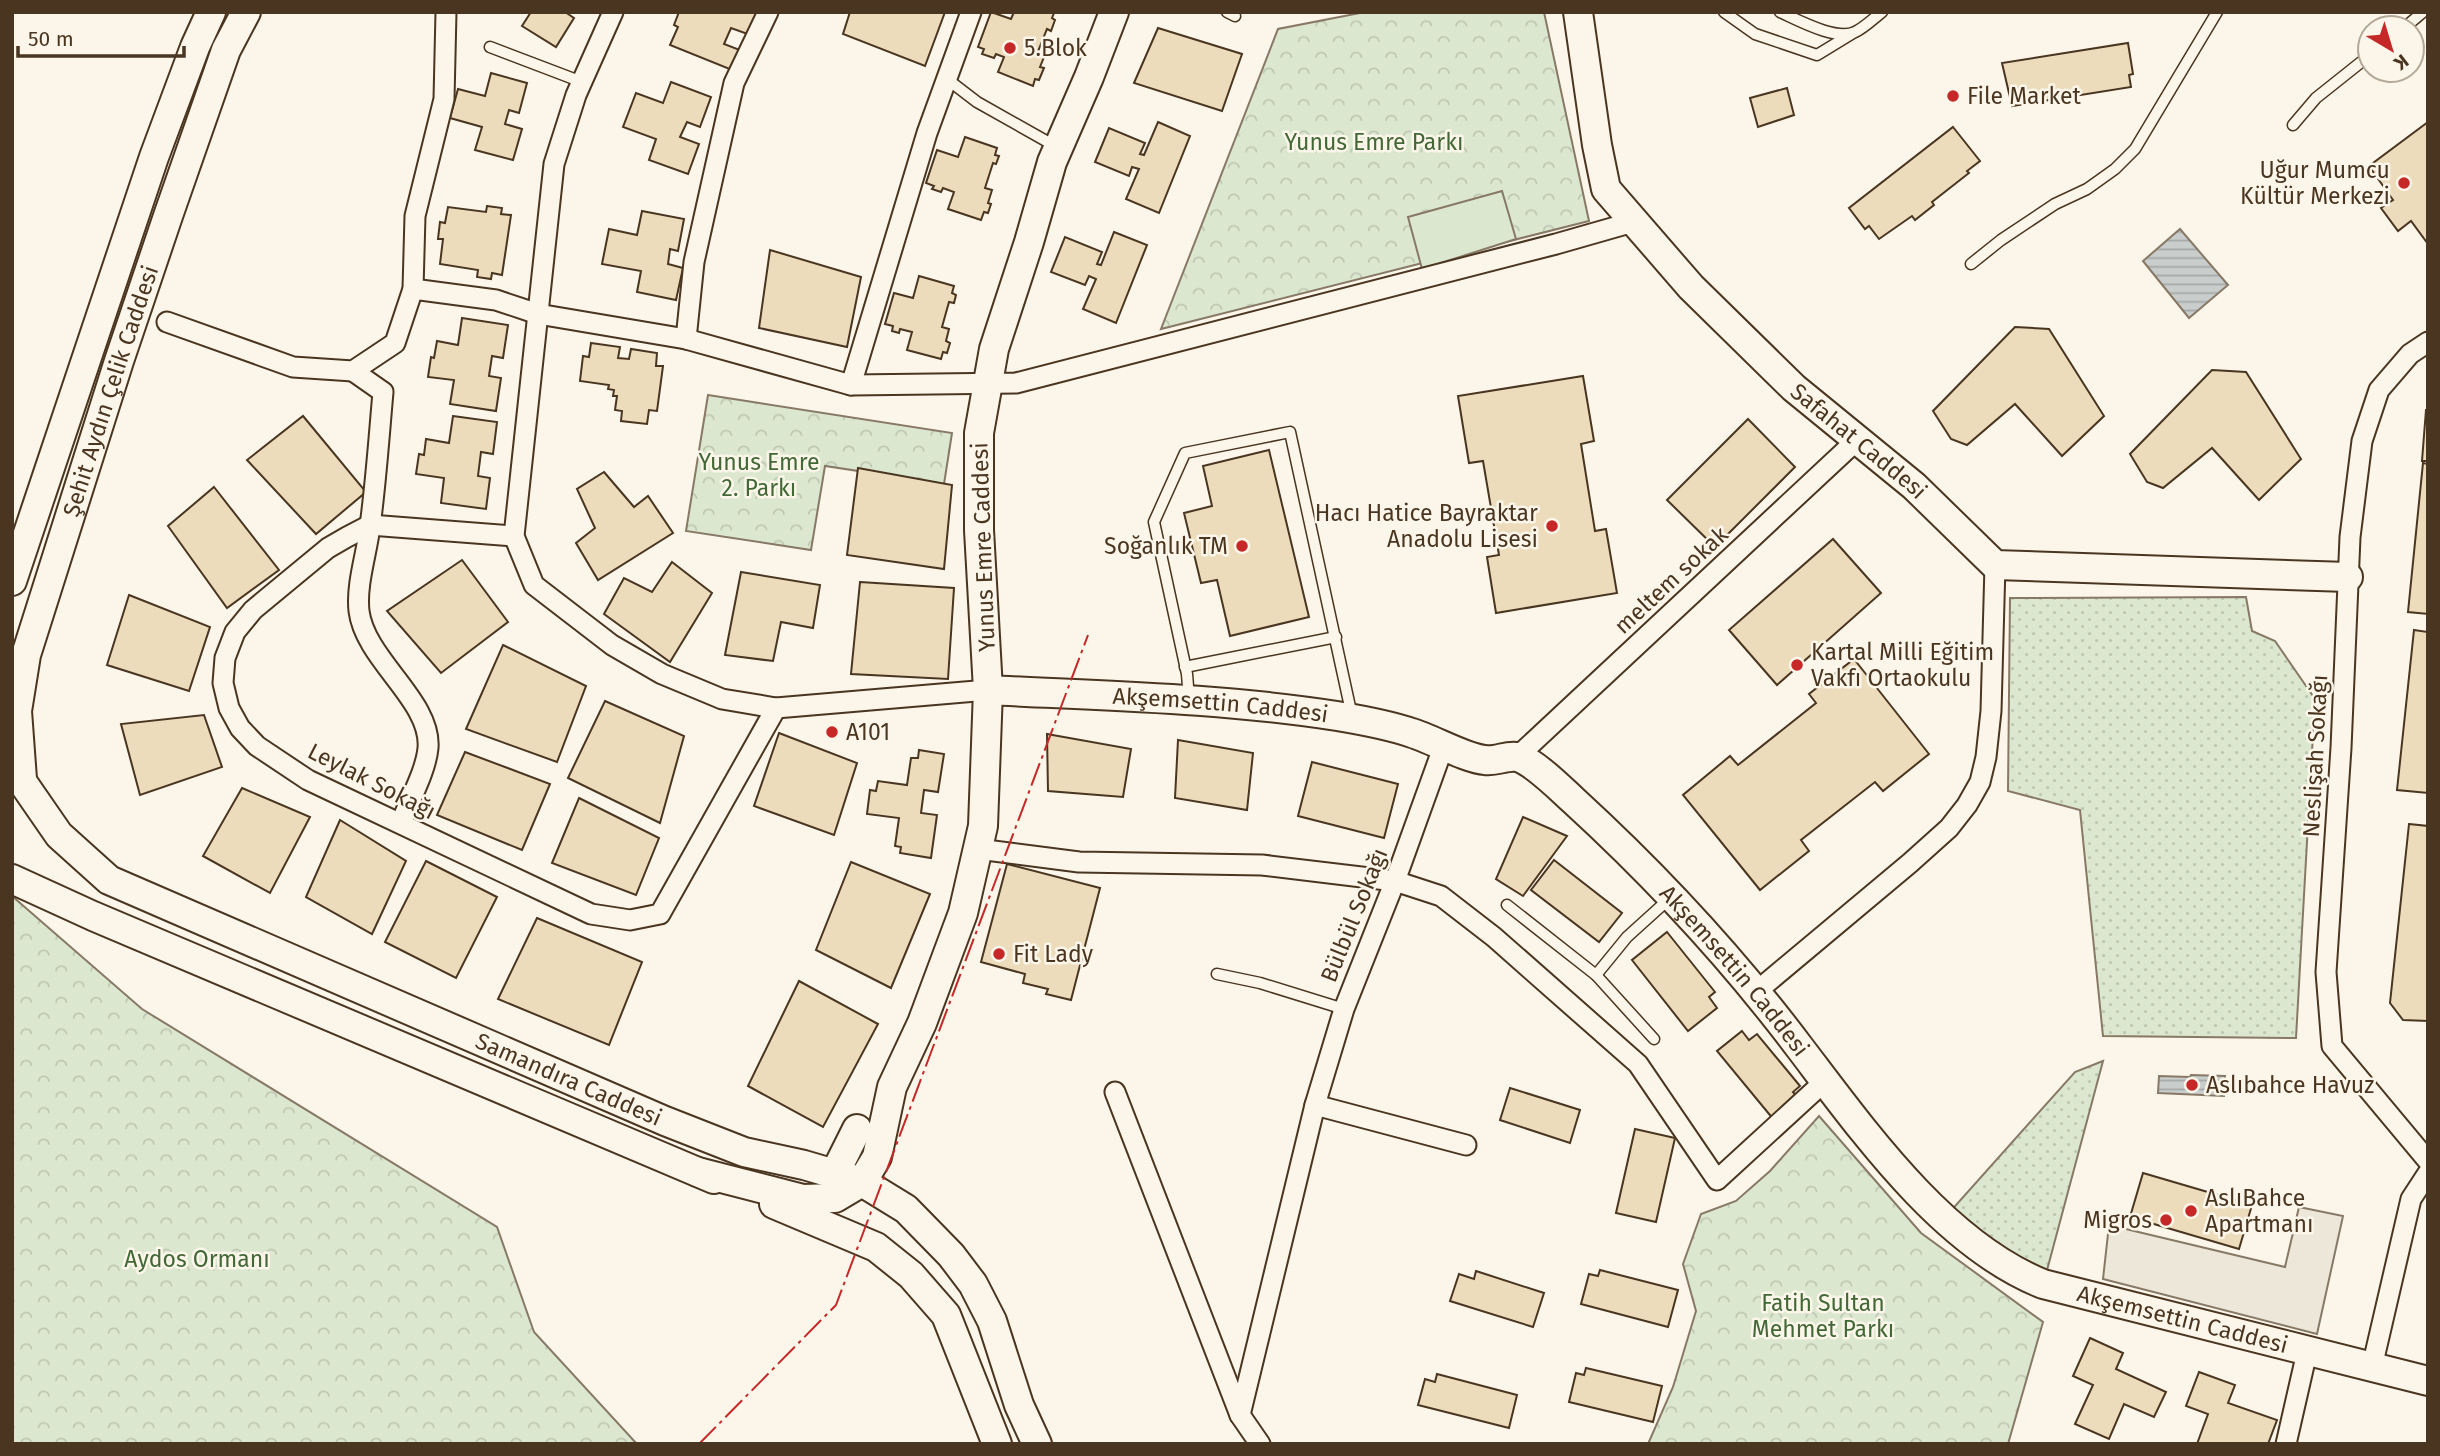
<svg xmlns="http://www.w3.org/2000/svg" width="2440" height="1456" viewBox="0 0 2440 1456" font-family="'Fira Sans',sans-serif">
	<defs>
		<pattern id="grass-dots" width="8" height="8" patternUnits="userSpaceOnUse" patternTransform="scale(1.75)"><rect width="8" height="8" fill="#dce7d0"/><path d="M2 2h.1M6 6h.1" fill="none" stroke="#bec7b2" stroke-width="1.8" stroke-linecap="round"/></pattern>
		<pattern id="forest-crowns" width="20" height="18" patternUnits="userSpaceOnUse" patternTransform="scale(1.75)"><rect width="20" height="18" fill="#dce7d0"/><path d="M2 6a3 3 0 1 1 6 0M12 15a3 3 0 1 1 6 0" fill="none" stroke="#bec7b2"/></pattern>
		<pattern id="water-rules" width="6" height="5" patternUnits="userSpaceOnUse" patternTransform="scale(1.75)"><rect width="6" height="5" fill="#c9cecd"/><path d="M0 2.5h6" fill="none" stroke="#a5a8a6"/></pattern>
	</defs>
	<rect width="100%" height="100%" fill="#fbf6e9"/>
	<g fill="url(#grass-dots)" stroke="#887966" stroke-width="2">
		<polygon points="2246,597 2252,631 2275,641 2315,699 2296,1038 2103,1036 2080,810 2008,791 2010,598"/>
		<polygon points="2103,1061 2046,1274 1948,1214 2075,1072"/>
	</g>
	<g fill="url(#forest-crowns)" stroke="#887966" stroke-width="2">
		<polygon points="1365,12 1544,12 1589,221 1161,329 1278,29"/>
		<polygon points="708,395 952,433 944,484 825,466 811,550 686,531"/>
		<polygon points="12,896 142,1009 497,1227 534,1332 637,1444 12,1444"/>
		<polygon points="1819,1116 1921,1233 2043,1322 2008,1444 1648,1444 1673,1387 1696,1311 1683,1264 1701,1214 1736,1201 1770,1171"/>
	</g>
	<polygon fill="#dce7d0" stroke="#887966" stroke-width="2" points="1502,191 1516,239 1422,269 1408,217"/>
	<polygon fill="#ede7d9" stroke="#887966" stroke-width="2" points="2299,1207 2343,1216 2317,1334 2103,1279 2109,1225 2285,1267"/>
	<g fill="url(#water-rules)" stroke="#887966" stroke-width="2">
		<polygon points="2180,229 2228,285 2189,318 2143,261"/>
		<polygon points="2191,1075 2225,1076 2224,1096 2158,1093 2159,1076 2190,1077"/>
	</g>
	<g fill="#ecdcbc" stroke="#4a3520" stroke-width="2">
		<polygon points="531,12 565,12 574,18 556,47 522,26"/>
		<polygon points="679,12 757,12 753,36 731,28 724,44 745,52 737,72 670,45 678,27 674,25"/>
		<polygon points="850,12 945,12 925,66 843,34"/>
		<polygon points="991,12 1011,19 1014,12 1054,13 1052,18 1055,20 1051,31 1047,29 1037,54 1044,57 1040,67 1044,68 1039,80 1035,79 1033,86 998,72 1004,57 996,54 994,58 982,54 984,49 978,47"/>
		<polygon points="1158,28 1242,54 1222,111 1134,83"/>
		<polygon points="2128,43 2133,74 2129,75 2131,87 2012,106 2002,63"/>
		<polygon points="491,73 527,83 519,113 509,110 505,124 522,129 513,160 475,150 482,127 450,118 458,89 485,96"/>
		<polygon points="671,82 711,97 700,127 687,122 680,137 699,144 688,174 649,160 656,139 623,127 636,93 663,103"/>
		<polygon points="1787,88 1794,115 1758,127 1750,98"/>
		<polygon points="1158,122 1190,136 1159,213 1126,199 1139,169 1132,167 1129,176 1095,162 1109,128 1145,143 1140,154 1144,155"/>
		<polygon points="2428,122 2428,244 2411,221 2398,231 2381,208 2393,200 2369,166"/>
		<polygon points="1953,127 1980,161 1967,171 1969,173 1932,202 1934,205 1915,220 1912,216 1879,239 1869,226 1865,229 1849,208"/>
		<polygon points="965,137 997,148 995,155 999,156 996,164 993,163 985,188 992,190 988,203 991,204 988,213 984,212 981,220 948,209 954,192 943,188 941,192 932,189 934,186 926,183 937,150 958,157"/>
		<polygon points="487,206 502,208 501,214 511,215 502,275 492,273 491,279 477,277 478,270 440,264 443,239 438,239 440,222 445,223 448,207 486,212"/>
		<polygon points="642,211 684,219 678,251 670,249 668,264 683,268 676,300 637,292 641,271 602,264 609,229 637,235"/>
		<polygon points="1114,232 1147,245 1116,323 1083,309 1096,279 1089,276 1085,285 1051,272 1065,237 1102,252 1097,264 1101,265"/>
		<polygon points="770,250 861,277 847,347 759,328"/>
		<polygon points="919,276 954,286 952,293 956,295 954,303 949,302 942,327 949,329 946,341 950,343 947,353 943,352 941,359 907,350 912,332 900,329 899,333 892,331 893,326 885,324 894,293 913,298"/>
		<polygon points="462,318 508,325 503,358 492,356 489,376 501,378 496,411 450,404 454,380 428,377 431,357 434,358 437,341 458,345"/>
		<polygon points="2015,327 2049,329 2104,416 2062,456 2015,404 1967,445 1951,439 1933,411"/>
		<polygon points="591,343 620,347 618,358 629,359 631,349 657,353 656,366 663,366 657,411 649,410 647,424 621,421 622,411 615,410 617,396 613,396 614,390 608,389 609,385 580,381 583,356 589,357"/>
		<polygon points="2212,370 2246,372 2301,459 2259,500 2212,448 2163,488 2147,482 2130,454"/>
		<polygon points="1583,376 1594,441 1581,444 1595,531 1606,529 1617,593 1496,613 1487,557 1499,555 1483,461 1469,463 1458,396"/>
		<polygon points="2426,410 2428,410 2428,461 2422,461"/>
		<polygon points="303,416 366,492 316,534 247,460"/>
		<polygon points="453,416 497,422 493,454 481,452 478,476 490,478 486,509 441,503 444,478 416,474 419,454 424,455 426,439 449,443"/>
		<polygon points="1748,419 1795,467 1715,547 1667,500"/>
		<polygon points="1269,450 1309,617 1230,636 1217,580 1201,583 1184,513 1212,506 1203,466"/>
		<polygon points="2423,463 2428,464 2428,614 2408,612"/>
		<polygon points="858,468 952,485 944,569 847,555"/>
		<polygon points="604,472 634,507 648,496 673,533 598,580 576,543 595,528 577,489"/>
		<polygon points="214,487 279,570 227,608 168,526"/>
		<polygon points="1833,539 1881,593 1777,685 1729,630"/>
		<polygon points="462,560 508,622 441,673 387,611"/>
		<polygon points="672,562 712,593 670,662 604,614 624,578 652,592"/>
		<polygon points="741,572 820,585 813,628 781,622 773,661 725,655"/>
		<polygon points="860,582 954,588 948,679 851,674"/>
		<polygon points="129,595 210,627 189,691 107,665"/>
		<polygon points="2414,630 2428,632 2428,793 2397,790"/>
		<polygon points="503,645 586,686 557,762 466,729"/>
		<polygon points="1854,659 1929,754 1883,791 1875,782 1801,840 1809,851 1760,890 1683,795 1730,756 1738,765 1816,703 1809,694"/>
		<polygon points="605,701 684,736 660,823 568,778"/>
		<polygon points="204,715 222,767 140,795 121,724"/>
		<polygon points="779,733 857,763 834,835 754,806"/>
		<polygon points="1047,734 1131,749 1123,797 1048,791"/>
		<polygon points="1178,740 1253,753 1247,810 1175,798"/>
		<polygon points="919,750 944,754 938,792 924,790 921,813 937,815 931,858 900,853 901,847 895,846 899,818 867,814 870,790 876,791 878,781 907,785 911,758 918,758"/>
		<polygon points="465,752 550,784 522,850 437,815"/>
		<polygon points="1312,762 1398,784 1384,838 1298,816"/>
		<polygon points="242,788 310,817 270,893 203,856"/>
		<polygon points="579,798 659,838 636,895 552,863"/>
		<polygon points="1523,817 1567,836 1523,896 1496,879"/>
		<polygon points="340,820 406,861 372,934 306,897"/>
		<polygon points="2409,824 2428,826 2428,1021 2403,1020 2390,1003"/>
		<polygon points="1554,860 1622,913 1599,942 1531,890"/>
		<polygon points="426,861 497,897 456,978 385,942"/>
		<polygon points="851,862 930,894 891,988 816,950"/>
		<polygon points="1007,864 1100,888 1071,1000 1046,994 1048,989 1023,983 1025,974 981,962"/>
		<polygon points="537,918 642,962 609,1045 498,999"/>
		<polygon points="1667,932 1715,992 1709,997 1717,1008 1688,1031 1632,960"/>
		<polygon points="799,981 878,1024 823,1127 748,1086"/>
		<polygon points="1742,1031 1749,1040 1757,1034 1800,1086 1793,1092 1799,1099 1774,1120 1717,1051"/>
		<polygon points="1510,1088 1580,1110 1570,1143 1500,1120"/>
		<polygon points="1635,1129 1675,1138 1656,1222 1616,1213"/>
		<polygon points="2143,1173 2252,1205 2239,1249 2130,1217"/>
		<polygon points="1600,1270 1678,1290 1668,1327 1581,1304 1589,1274 1598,1276"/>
		<polygon points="1476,1271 1544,1293 1533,1327 1450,1301 1459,1274 1474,1279"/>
		<polygon points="2090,1338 2123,1353 2116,1369 2166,1392 2154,1417 2124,1404 2109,1439 2075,1424 2093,1385 2073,1376"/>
		<polygon points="1586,1368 1662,1386 1653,1422 1569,1402 1576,1373 1584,1375"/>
		<polygon points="2199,1372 2235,1385 2228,1403 2277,1420 2268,1444 2197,1444 2208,1414 2186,1406"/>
		<polygon points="1437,1374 1517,1395 1509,1428 1418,1405 1425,1379 1435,1382"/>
	</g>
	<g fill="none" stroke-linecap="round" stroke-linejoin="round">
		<defs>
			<g id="lane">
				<polyline points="1227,12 1235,16"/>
				<polyline points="1724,12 1755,34 1817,55 1853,33"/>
				<path d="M1780,12C1798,20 1836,41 1855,32C1864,28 1874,18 1882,12"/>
				<polyline points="2404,28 2423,12"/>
				<polyline points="490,47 582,82"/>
				<polyline points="947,79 977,102 1055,146"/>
				<polyline points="2293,125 2316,98 2370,55"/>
				<polyline points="1971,264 2001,240 2055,204 2087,189 2115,169 2135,149 2217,12"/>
				<polyline points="1185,667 1336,637"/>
				<polyline points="1189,699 1187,674 1154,522 1185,453 1290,432 1352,716"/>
				<polyline points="1507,905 1596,975 1654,1039"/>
				<polyline points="1217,974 1260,983 1344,1009"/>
				<polyline points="1596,975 1627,937 1669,899"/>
			</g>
			<g id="street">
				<polyline points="613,12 576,95 554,164 514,536 534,585 612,645 662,674 722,699 776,708 988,690"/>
				<polyline points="413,289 496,300 538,314 686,339 851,385 1016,383 1556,244 1633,222"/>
				<polyline points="167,322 293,367 353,371 395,343 413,289 415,216 444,99 446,12"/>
				<polyline points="686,339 694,262 734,83 768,12"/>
				<polyline points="2428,342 2410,354 2379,390 2362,441 2350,537 2341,748 2326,972 2332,1046 2428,1161"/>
				<path d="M353,371L383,392C379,437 376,482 370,526C367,553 356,584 359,611C365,660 432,701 428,748C426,771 409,801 401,823"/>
				<polyline points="851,385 927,133 971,12"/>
				<polyline points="514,536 370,525 347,537 328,548 253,610 235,632 225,658 223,683 229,708 240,728 257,746 308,780 591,914 630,920 660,914 776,708"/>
				<polyline points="1517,757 1858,439"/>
				<polyline points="978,849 1079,862 1262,865 1395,881 1441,896 1494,937 1638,1064 1717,1180 1825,1081"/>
				<polyline points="1757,991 1910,863 1949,828 1967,805 1980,782 1986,757 1991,711 1995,565"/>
				<polyline points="1115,1092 1240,1415 1260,1444"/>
				<polyline points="1315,1105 1466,1145"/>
				<polyline points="2372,1367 2411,1199 2428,1173"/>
				<polyline points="1240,1415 1315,1105 1344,1009 1395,881 1444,745"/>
				<polyline points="2286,1444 2307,1352"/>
			</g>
			<g id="secondary">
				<path id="s1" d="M1578,12L1597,145L1606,189L1691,287L1794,388L1914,486L1995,565L2348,577"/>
				<polyline points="12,581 154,157 195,47 211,12"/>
				<path id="s2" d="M988,690C1105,696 1222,698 1337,716C1361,720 1389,725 1412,733C1432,739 1467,759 1485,760C1495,762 1507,755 1517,757C1533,761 1561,789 1573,800C1656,876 1733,959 1800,1048C1864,1132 1943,1244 2043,1284L2428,1381"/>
				<path id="s3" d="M12,767L59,835L109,880L665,1121L744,1152L804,1165L862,1182L906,1209L951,1255L973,1284L992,1321L1019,1405L1037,1444"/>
				<path id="s4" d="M22,779L17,711L26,655L119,361L168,216L226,50L246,12"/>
				<polyline points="12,879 93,916 714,1179"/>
				<polyline points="698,1172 803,1199 835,1198 862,1182 877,1157 892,1087 922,1023 963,913 983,826 988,690 979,530 979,433 994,349 1029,242 1052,162 1089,77 1114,12"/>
				<polyline points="835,1191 840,1163 857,1129"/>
				<polyline points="774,1204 876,1247 911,1275 946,1315 997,1444"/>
			</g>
		</defs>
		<use href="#lane" stroke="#4a3520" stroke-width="13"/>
		<use href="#street" stroke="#4a3520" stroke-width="23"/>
		<use href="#secondary" stroke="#4a3520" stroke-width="32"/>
		<use href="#lane" stroke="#fbf6e9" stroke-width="10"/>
		<use href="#street" stroke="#fbf6e9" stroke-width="19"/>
		<use href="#secondary" stroke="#fbf6e9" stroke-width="28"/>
		<polyline stroke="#c62828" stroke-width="2" stroke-dasharray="24 5 3.5 5" stroke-linecap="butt" points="699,1444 836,1305 1088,635"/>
	</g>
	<g fill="#c62828" stroke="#fbf6e9" stroke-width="2.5">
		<circle cx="1010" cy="48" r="7"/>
		<circle cx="1953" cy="96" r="7"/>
		<circle cx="2404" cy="183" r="7"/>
		<circle cx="1552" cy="526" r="7"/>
		<circle cx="1242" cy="546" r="7"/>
		<circle cx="1797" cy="665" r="7"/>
		<circle cx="832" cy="732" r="7"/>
		<circle cx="999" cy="954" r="7"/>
		<circle cx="2192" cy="1085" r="7"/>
		<circle cx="2191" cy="1211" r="7"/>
		<circle cx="2166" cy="1220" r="7"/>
	</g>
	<g text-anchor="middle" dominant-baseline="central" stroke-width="5" stroke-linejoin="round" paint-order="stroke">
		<g font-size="23" fill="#4a3520" stroke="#fbf6e9" text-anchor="start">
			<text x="1024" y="48">5.Blok</text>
			<text x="1967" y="96">File Market</text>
			<text x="2390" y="170" text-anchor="end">Uğur Mumcu<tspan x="2390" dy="26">Kültür Merkezi</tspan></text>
			<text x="1538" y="513" text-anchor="end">Hacı Hatice Bayraktar<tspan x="1538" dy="26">Anadolu Lisesi</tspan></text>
			<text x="1228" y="546" text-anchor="end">Soğanlık TM</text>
			<text x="1811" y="652">Kartal Milli Eğitim<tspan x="1811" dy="26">Vakfı Ortaokulu</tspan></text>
			<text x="846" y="732">A101</text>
			<text x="1013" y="954">Fit Lady</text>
			<text x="2206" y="1085">Aslıbahce Havuz</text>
			<text x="2205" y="1198">AslıBahce<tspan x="2205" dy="26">Apartmanı</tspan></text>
			<text x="2152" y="1220" text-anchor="end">Migros</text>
		</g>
		<g font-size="23" fill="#436837" stroke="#fbf6e9">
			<text x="1374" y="142">Yunus Emre Parkı</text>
			<text x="759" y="462">Yunus Emre<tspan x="759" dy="26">2. Parkı</tspan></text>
			<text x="197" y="1259">Aydos Ormanı</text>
			<text x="1823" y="1303">Fatih Sultan<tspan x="1823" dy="26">Mehmet Parkı</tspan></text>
		</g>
		<g font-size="23" fill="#4a3520" stroke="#fbf6e9">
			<text stroke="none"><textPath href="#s4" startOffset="402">Şehit Aydın Çelik Caddesi</textPath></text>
			<text stroke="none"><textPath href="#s1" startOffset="537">Safahat Caddesi</textPath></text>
			<text transform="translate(983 547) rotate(-92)">Yunus Emre Caddesi</text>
			<text transform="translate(1671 580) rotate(-43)">meltem sokak</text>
			<text stroke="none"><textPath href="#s2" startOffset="233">Akşemsettin Caddesi</textPath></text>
			<text transform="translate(2315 756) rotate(-87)">Neslişah Sokağı</text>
			<text transform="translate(372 781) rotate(27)">Leylak Sokağı</text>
			<text transform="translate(1354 915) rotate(-68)">Bülbül Sokağı</text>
			<text stroke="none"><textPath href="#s2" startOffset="844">Akşemsettin Caddesi</textPath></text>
			<text stroke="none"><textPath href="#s3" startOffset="651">Samandıra Caddesi</textPath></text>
			<text stroke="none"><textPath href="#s2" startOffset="1432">Akşemsettin Caddesi</textPath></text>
		</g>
	</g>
	<rect width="2440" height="1456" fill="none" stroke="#4a3520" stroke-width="28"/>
	<g transform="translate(2391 49) rotate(142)"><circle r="33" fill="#fbf6e9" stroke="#b4a999" stroke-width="2"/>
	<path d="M0-5L12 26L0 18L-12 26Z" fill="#c62828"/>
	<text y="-10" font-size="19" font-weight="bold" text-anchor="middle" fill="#4a3520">K</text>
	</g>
	<path d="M18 46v10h166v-10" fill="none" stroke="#4a3520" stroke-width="3.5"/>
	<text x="28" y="46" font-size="21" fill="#4a3520" stroke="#fbf6e9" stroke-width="5" paint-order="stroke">50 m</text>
</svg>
